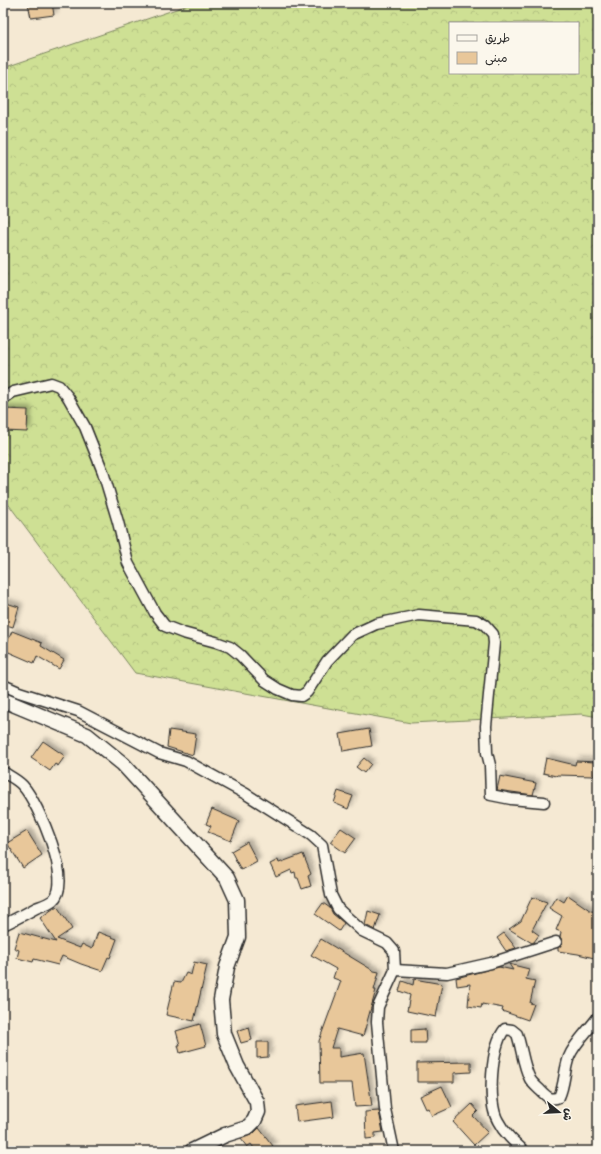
<svg xmlns="http://www.w3.org/2000/svg" width="601" height="1154" viewBox="0 0 601 1154" font-family="Sriracha,'Playpen Sans Arabic',sans-serif">
	<defs>
		<pattern id="forest-crowns" width="20" height="18" patternUnits="userSpaceOnUse"><rect width="20" height="18" fill="#cee094"/><path d="M2 6a3 3 0 1 1 6 0M12 15a3 3 0 1 1 6 0" fill="none" stroke="#b1c080"/></pattern>
		<filter id="shadow"><feDropShadow dx="3.5" dy="-3.5" stdDeviation="2" flood-color="#0004"/></filter>
	</defs>
	<rect width="100%" height="100%" fill="#f5e9d3"/>
	<filter id="ink" filterUnits="userSpaceOnUse"><feTurbulence type="fractalNoise" baseFrequency=".025" numOctaves="2"/><feDisplacementMap in="SourceGraphic" scale="8" xChannelSelector="R" yChannelSelector="G"/><feConvolveMatrix kernelMatrix="1 2 1 2 8 2 1 2 1" color-interpolation-filters="sRGB"/></filter>
	<g filter="url(#ink)">
		<path fill="url(#forest-crowns)" stroke="#7c8660" fill-rule="evenodd" d="M194,3H598V717L582,714L411,723L135,673L3,497V68ZM450,23H578V73H450Z"/>
		<g fill="#e8c79a" stroke="#2b2b2b" filter="url(#shadow)">
			<polygon points="28,3 52,3 54,15 31,18"/>
			<polygon points="4,409 28,410 27,432 4,431"/>
			<polygon points="3,602 19,607 13,627 3,624"/>
			<polygon points="12,631 42,643 41,646 64,660 59,669 37,656 34,663 4,650"/>
			<polygon points="369,729 372,746 343,751 340,734"/>
			<polygon points="169,730 196,734 193,755 167,747"/>
			<polygon points="43,741 65,756 58,766 55,764 50,771 31,758"/>
			<polygon points="364,758 371,764 364,773 356,767"/>
			<polygon points="546,758 575,765 576,761 595,762 594,776 557,775 556,776 543,773"/>
			<polygon points="500,776 536,783 533,795 497,790"/>
			<polygon points="338,791 353,796 348,809 334,803"/>
			<polygon points="212,809 239,821 231,841 208,832 211,826 206,824"/>
			<polygon points="341,828 356,838 345,853 330,842"/>
			<polygon points="27,831 42,855 23,868 7,843"/>
			<polygon points="247,842 257,861 241,870 231,851"/>
			<polygon points="303,854 311,874 308,876 311,886 302,889 298,878 296,878 295,872 292,873 291,870 276,877 270,864 278,860 279,863"/>
			<polygon points="568,895 591,911 598,912 598,943 594,958 578,954 558,951 558,948 562,944 562,940 560,937 561,932 556,930 562,916 549,908 556,897 564,902"/>
			<polygon points="532,897 547,902 532,930 539,935 534,942 532,943 509,929 521,921"/>
			<polygon points="323,903 330,908 333,914 344,923 339,931 315,914"/>
			<polygon points="57,906 72,929 57,939 80,948 82,944 92,949 98,932 117,939 110,958 108,957 102,971 81,964 62,956 58,965 34,959 33,962 17,958 19,950 14,948 19,932 56,942 40,918"/>
			<polygon points="368,911 380,915 375,930 365,925"/>
			<polygon points="504,933 516,948 506,951 497,938"/>
			<polygon points="321,939 374,971 379,972 374,990 376,990 363,1036 337,1029 331,1048 339,1048 339,1057 364,1053 372,1106 355,1107 352,1083 320,1083 319,1041 341,981 333,978 336,969 311,955"/>
			<polygon points="194,962 207,965 194,1021 166,1015 174,982 181,983 186,973 191,975"/>
			<polygon points="509,964 529,969 526,979 535,981 530,1003 534,1004 528,1020 502,1011 503,1008 482,1004 481,1008 468,1006 470,984 457,986 456,978 499,967 513,970"/>
			<polygon points="414,979 442,984 436,1017 407,1011 410,995 399,991 402,981 413,985"/>
			<polygon points="200,1024 206,1046 180,1053 178,1045 180,1045 176,1031"/>
			<polygon points="249,1027 252,1040 241,1043 237,1031"/>
			<polygon points="425,1029 426,1043 411,1043 411,1030"/>
			<polygon points="257,1042 268,1042 268,1057 257,1058"/>
			<polygon points="471,1062 471,1072 454,1073 454,1082 417,1082 417,1063"/>
			<polygon points="442,1086 452,1107 432,1116 428,1108 426,1109 420,1096"/>
			<polygon points="332,1101 334,1117 297,1122 295,1106"/>
			<polygon points="472,1104 478,1111 473,1116 488,1132 474,1145 453,1122"/>
			<polygon points="379,1111 383,1132 375,1133 375,1138 366,1139 365,1112"/>
			<polygon points="259,1128 273,1146 265,1151 256,1151 251,1144 247,1147 241,1139 253,1134"/>
		</g>
		<g fill="none" stroke-linecap="round" stroke-linejoin="round">
			<defs>
				<g id="street">
					<polyline points="3,399 13,392 51,383 59,386 68,397 85,427 103,472 118,522 128,563 155,613 165,626 183,633 216,642 230,647 240,655 264,680 278,689 292,695 301,696 307,692 327,661 352,635 376,624 419,615 476,620 485,625 493,634 494,643 486,726 487,753 490,765 491,795 511,799 544,802"/>
					<polyline points="3,685 19,692 78,711 159,753 186,761 246,794 311,835 322,845 331,895 338,909 362,931 387,943 394,951 395,970 378,1007 377,1022 385,1109 394,1151"/>
					<path d="M3,772C9,776 18,780 23,786C38,803 74,882 53,900C48,904 41,906 36,908C25,914 14,920 3,925"/>
					<polyline points="395,970 447,973 491,963 556,942"/>
					<path d="M524,1151C514,1142 504,1133 498,1121C487,1103 491,1045 505,1029L512,1030L517,1034C522,1049 523,1065 530,1079C532,1083 537,1087 541,1091C547,1097 551,1101 559,1097C565,1084 564,1070 569,1057C575,1042 589,1030 598,1017"/>
				</g>
				<polyline id="secondary" points="3,700 87,735 123,764 227,878 237,900 238,937 227,967 221,1000 224,1034 237,1066 257,1102 258,1112 254,1121 247,1128 225,1135 192,1151"/>
			</defs>
			<use href="#street" stroke="#2b2b2b" stroke-width="13"/>
			<use href="#secondary" stroke="#2b2b2b" stroke-width="17"/>
			<use href="#street" stroke="#fbf7ec" stroke-width="10"/>
			<use href="#secondary" stroke="#fbf7ec" stroke-width="14"/>
		</g>
	</g>
	<rect width="601" height="1154" fill="none" stroke="#fbf7ec" stroke-width="16"/>
	<rect x="8" y="8" width="585" height="1138" fill="none" stroke="#2b2b2b" stroke-width="1.5" filter="url(#ink)"/>
	<rect x="449" y="22" width="130" height="52" fill="#fbf7ec" stroke="#a8a59f"/>
	<rect x="457" y="35" width="20" height="6" fill="#fbf7ec" stroke="#a8a59f"/>
	<text x="485" y="42" font-size="12" fill="#2b2b2b">طريق</text>
	<rect x="457" y="52" width="20" height="12" fill="#e8c79a" stroke="#a8a59f"/>
	<text x="485" y="62" font-size="12" fill="#2b2b2b">مبنى</text>
	<g transform="translate(559 1112) rotate(108)" stroke="#fbf7ec" stroke-width="3" paint-order="stroke">
	<path d="M0-3L7 15L0 10L-7 15Z" fill="#2b2b2b"/>
	<text y="-6" font-size="11" font-weight="bold" text-anchor="middle" fill="#2b2b2b">ش</text>
	</g>
</svg>
